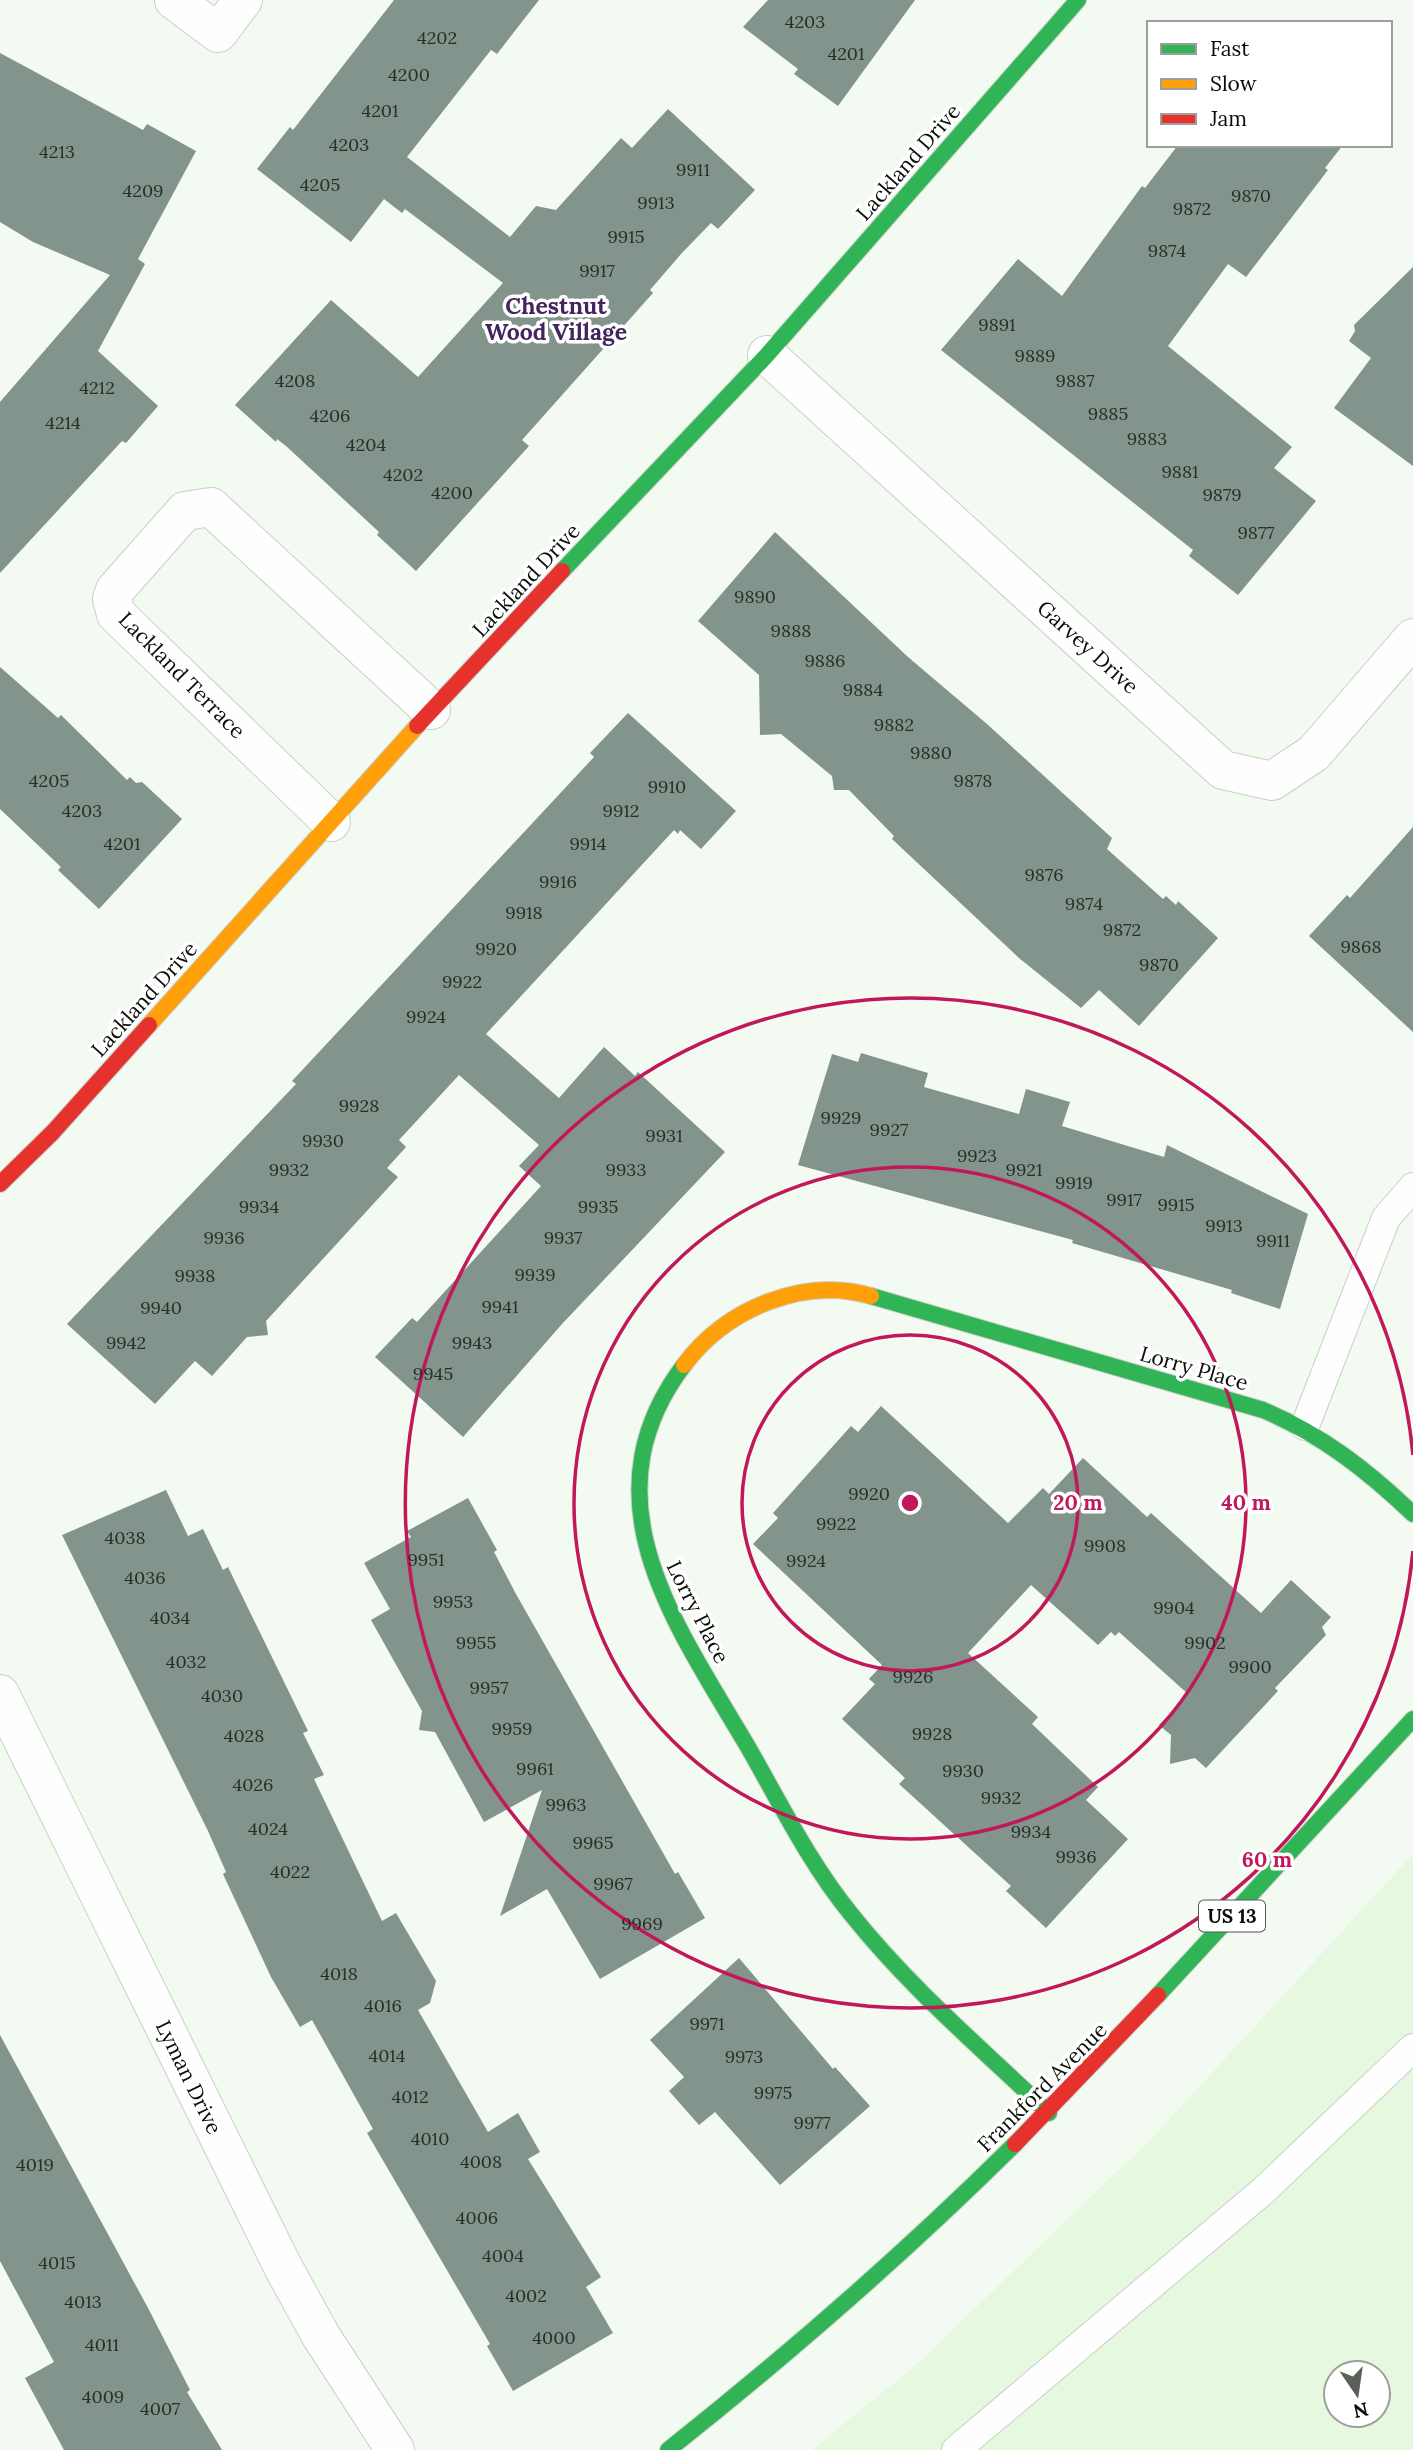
<svg xmlns="http://www.w3.org/2000/svg" width="1413" height="2450" viewBox="0 0 1413 2450" font-family="Lora,serif">
	<rect width="100%" height="100%" fill="#f3faf1"/>
	<path fill="#e6f8e0" fill-rule="evenodd" d="M1413,1854V2450H812L916,2365L1154,2136ZM1336,2373H1378V2415H1336Z"/>
	<g fill="#82948c">
		<polygon points="394,0 539,0 497,54 491,50 407,157 510,237 536,206 556,210 621,138 632,148 668,109 755,190 718,229 711,223 681,254 650,290 653,293 522,440 529,446 416,571 377,535 379,532 286,446 277,439 276,442 235,405 331,300 418,377 503,283 405,209 402,213 384,199 351,242 257,169 290,127 293,130"/>
		<polygon points="768,0 915,0 838,106 794,74 798,69 743,27"/>
		<polygon points="0,53 143,130 147,124 196,151 138,259 145,264 98,351 158,406 126,443 122,441 0,573 0,402 110,275 33,242 0,222"/>
		<polygon points="1178,145 1343,145 1325,168 1328,170 1246,277 1228,264 1168,346 1292,447 1274,468 1316,501 1238,595 1189,556 1193,550 941,350 1018,259 1062,296 1142,186 1145,188"/>
		<polygon points="1413,267 1413,466 1334,408 1371,358 1349,341 1355,331 1354,325"/>
		<polygon points="775,532 908,657 987,724 1112,838 1107,849 1163,899 1166,896 1176,905 1178,901 1218,938 1139,1026 1099,990 1081,1008 1019,958 892,839 894,836 849,790 834,790 832,776 781,734 760,735 759,675 698,621"/>
		<polygon points="0,667 58,718 61,715 127,780 130,777 136,783 142,782 182,819 99,909 58,870 61,867 0,809"/>
		<polygon points="628,713 736,811 701,849 680,830 678,834 674,830 486,1034 559,1098 604,1047 635,1076 638,1072 725,1152 562,1324 463,1437 375,1357 412,1318 417,1322 541,1186 519,1166 539,1145 459,1075 399,1140 406,1147 387,1168 398,1177 266,1321 268,1335 247,1337 212,1376 195,1361 155,1404 67,1324 296,1084 292,1081 594,757 590,753"/>
		<polygon points="1413,827 1413,1032 1309,936 1347,895 1350,898"/>
		<polygon points="861,1053 928,1073 924,1087 1019,1114 1026,1089 1070,1102 1062,1126 1164,1157 1167,1145 1308,1214 1280,1309 1231,1293 1232,1290 1072,1243 1073,1240 798,1165 832,1054 858,1062"/>
		<polygon points="881,1406 1008,1523 1043,1488 1049,1494 1083,1458 1147,1517 1151,1513 1261,1613 1291,1580 1331,1617 1322,1627 1326,1635 1275,1688 1278,1691 1206,1768 1195,1758 1170,1764 1171,1735 1159,1725 1188,1694 1119,1632 1115,1636 1111,1632 1098,1645 1031,1585 968,1653 1038,1717 1032,1724 1098,1787 1086,1800 1128,1839 1046,1928 1006,1891 1011,1886 899,1784 905,1778 842,1719 875,1684 869,1679 882,1665 753,1544 778,1518 773,1513 851,1426 858,1432"/>
		<polygon points="166,1490 188,1536 203,1529 223,1570 228,1567 308,1731 303,1733 324,1775 314,1779 382,1921 396,1913 436,1981 430,2003 418,2010 488,2132 518,2113 540,2152 528,2159 601,2277 586,2287 613,2333 513,2391 487,2346 490,2344 367,2133 373,2129 312,2020 300,2027 271,1977 223,1874 226,1872 208,1831 62,1535"/>
		<polygon points="468,1498 497,1550 494,1552 516,1594 675,1874 678,1872 705,1918 600,1979 547,1889 500,1916 542,1790 484,1822 435,1732 419,1730 422,1711 371,1620 390,1609 364,1563 411,1537 407,1531"/>
		<polygon points="739,1958 833,2069 835,2067 870,2106 780,2185 715,2112 699,2125 669,2091 684,2077 650,2040"/>
		<polygon points="0,2035 148,2308 190,2390 187,2392 222,2450 64,2450 25,2378 54,2362 0,2261"/>
	</g>
	<g fill="none" stroke-linecap="round" stroke-linejoin="round">
		<defs>
			<g id="lane">
				<polyline points="1305,1426 1386,1218 1413,1187"/>
				<polyline points="956,2450 1263,2191 1413,2048"/>
			</g>
			<g id="street">
				<polyline points="174,0 218,33 243,0"/>
				<polyline points="767,355 1223,770 1272,781 1314,753 1413,638"/>
				<polyline points="331,822 116,614 112,599 115,590 185,511 211,507 431,710"/>
				<polyline points="0,1694 283,2267 321,2336 395,2450"/>
			</g>
			<g id="fast">
				<polyline points="562,571 767,355 1078,0"/>
				<path d="M871,1296L1263,1410C1322,1435 1367,1470 1413,1514"/>
				<path d="M684,1365C582,1500 677,1626 748,1747C780,1803 810,1864 851,1914C909,1987 981,2048 1049,2113"/>
				<polyline points="1158,1995 1413,1719"/>
				<path d="M668,2450C789,2354 905,2253 1015,2144"/>
			</g>
			<g id="slow">
				<polyline points="149,1025 417,726"/>
				<path d="M684,1365C726,1309 803,1276 871,1296"/>
			</g>
			<g id="jam">
				<polyline points="417,726 562,571"/>
				<polyline points="0,1184 53,1132 149,1025"/>
				<polyline points="1015,2144 1158,1995"/>
			</g>
		</defs>
		<use href="#lane" stroke="#c9d0c7" stroke-width="30"/>
		<use href="#street" stroke="#c9d0c7" stroke-width="40"/>
		<use href="#fast" stroke="#c9d0c7" stroke-width="18"/>
		<use href="#slow" stroke="#c9d0c7" stroke-width="18"/>
		<use href="#jam" stroke="#c9d0c7" stroke-width="18"/>
		<use href="#lane" stroke="#fdfefd" stroke-width="28"/>
		<use href="#street" stroke="#fdfefd" stroke-width="38"/>
		<use href="#fast" stroke="#30b455" stroke-width="16"/>
		<use href="#slow" stroke="#ff9f0a" stroke-width="16"/>
		<use href="#jam" stroke="#e5322d" stroke-width="16"/>
	</g>
	<g fill="none" stroke="#c2185b" stroke-width="3.5">
		<circle cx="910" cy="1503" r="168"/>
		<circle cx="910" cy="1503" r="336"/>
		<path d="M1413 1551A505 505 0 1 1 1413 1455"/>
	</g>
	<g text-anchor="middle" dominant-baseline="central" stroke-width="7" stroke-linejoin="round" paint-order="stroke">
		<g font-size="18" fill="#263028">
			<text x="805" y="21">4203</text>
			<text x="437" y="37">4202</text>
			<text x="846" y="53">4201</text>
			<text x="409" y="74">4200</text>
			<text x="380" y="110">4201</text>
			<text x="349" y="144">4203</text>
			<text x="57" y="151">4213</text>
			<text x="693" y="169">9911</text>
			<text x="320" y="184">4205</text>
			<text x="143" y="190">4209</text>
			<text x="1251" y="195">9870</text>
			<text x="656" y="202">9913</text>
			<text x="1192" y="208">9872</text>
			<text x="626" y="236">9915</text>
			<text x="1167" y="250">9874</text>
			<text x="597" y="270">9917</text>
			<text x="997" y="324">9891</text>
			<text x="1035" y="355">9889</text>
			<text x="295" y="380">4208</text>
			<text x="1075" y="380">9887</text>
			<text x="97" y="387">4212</text>
			<text x="1108" y="413">9885</text>
			<text x="330" y="415">4206</text>
			<text x="63" y="422">4214</text>
			<text x="1147" y="438">9883</text>
			<text x="366" y="444">4204</text>
			<text x="1180" y="471">9881</text>
			<text x="403" y="474">4202</text>
			<text x="452" y="492">4200</text>
			<text x="1222" y="494">9879</text>
			<text x="1256" y="532">9877</text>
			<text x="755" y="596">9890</text>
			<text x="791" y="630">9888</text>
			<text x="825" y="660">9886</text>
			<text x="863" y="689">9884</text>
			<text x="894" y="724">9882</text>
			<text x="931" y="752">9880</text>
			<text x="49" y="780">4205</text>
			<text x="973" y="780">9878</text>
			<text x="667" y="786">9910</text>
			<text x="82" y="810">4203</text>
			<text x="621" y="810">9912</text>
			<text x="122" y="843">4201</text>
			<text x="588" y="843">9914</text>
			<text x="1044" y="874">9876</text>
			<text x="558" y="881">9916</text>
			<text x="1084" y="903">9874</text>
			<text x="524" y="912">9918</text>
			<text x="1122" y="929">9872</text>
			<text x="1361" y="946">9868</text>
			<text x="496" y="948">9920</text>
			<text x="1159" y="964">9870</text>
			<text x="462" y="981">9922</text>
			<text x="426" y="1016">9924</text>
			<text x="359" y="1105">9928</text>
			<text x="841" y="1117">9929</text>
			<text x="889" y="1129">9927</text>
			<text x="664" y="1135">9931</text>
			<text x="323" y="1140">9930</text>
			<text x="977" y="1155">9923</text>
			<text x="289" y="1169">9932</text>
			<text x="626" y="1169">9933</text>
			<text x="1024" y="1169">9921</text>
			<text x="1074" y="1182">9919</text>
			<text x="1124" y="1199">9917</text>
			<text x="1176" y="1204">9915</text>
			<text x="259" y="1206">9934</text>
			<text x="598" y="1206">9935</text>
			<text x="1224" y="1225">9913</text>
			<text x="224" y="1237">9936</text>
			<text x="563" y="1237">9937</text>
			<text x="1273" y="1240">9911</text>
			<text x="535" y="1274">9939</text>
			<text x="195" y="1275">9938</text>
			<text x="500" y="1306">9941</text>
			<text x="161" y="1307">9940</text>
			<text x="126" y="1342">9942</text>
			<text x="472" y="1342">9943</text>
			<text x="433" y="1373">9945</text>
			<text x="869" y="1493">9920</text>
			<text x="836" y="1523">9922</text>
			<text x="125" y="1537">4038</text>
			<text x="1105" y="1545">9908</text>
			<text x="426" y="1559">9951</text>
			<text x="806" y="1560">9924</text>
			<text x="145" y="1577">4036</text>
			<text x="453" y="1601">9953</text>
			<text x="1174" y="1607">9904</text>
			<text x="170" y="1617">4034</text>
			<text x="476" y="1642">9955</text>
			<text x="1205" y="1642">9902</text>
			<text x="186" y="1661">4032</text>
			<text x="1250" y="1666">9900</text>
			<text x="913" y="1676">9926</text>
			<text x="489" y="1687">9957</text>
			<text x="222" y="1695">4030</text>
			<text x="512" y="1728">9959</text>
			<text x="932" y="1733">9928</text>
			<text x="244" y="1735">4028</text>
			<text x="535" y="1768">9961</text>
			<text x="963" y="1770">9930</text>
			<text x="253" y="1784">4026</text>
			<text x="1001" y="1797">9932</text>
			<text x="566" y="1804">9963</text>
			<text x="268" y="1828">4024</text>
			<text x="1031" y="1831">9934</text>
			<text x="593" y="1842">9965</text>
			<text x="1076" y="1856">9936</text>
			<text x="290" y="1871">4022</text>
			<text x="613" y="1883">9967</text>
			<text x="642" y="1923">9969</text>
			<text x="339" y="1973">4018</text>
			<text x="383" y="2005">4016</text>
			<text x="707" y="2023">9971</text>
			<text x="387" y="2055">4014</text>
			<text x="744" y="2056">9973</text>
			<text x="773" y="2092">9975</text>
			<text x="410" y="2096">4012</text>
			<text x="812" y="2122">9977</text>
			<text x="430" y="2138">4010</text>
			<text x="481" y="2161">4008</text>
			<text x="35" y="2164">4019</text>
			<text x="477" y="2217">4006</text>
			<text x="503" y="2255">4004</text>
			<text x="57" y="2262">4015</text>
			<text x="526" y="2295">4002</text>
			<text x="83" y="2301">4013</text>
			<text x="554" y="2337">4000</text>
			<text x="102" y="2344">4011</text>
			<text x="103" y="2396">4009</text>
			<text x="160" y="2408">4007</text>
		</g>
		<rect fill="#fff" stroke="#525651" stroke-width="2" x="1199" y="1900.5" width="66" height="31" rx="5"/>
		<g font-size="19" font-weight="bold" fill="#080e06">
			<text x="1232" y="1916">US 13</text>
		</g>
		<g font-size="21" fill="#080e06" stroke="#fff">
			<text transform="translate(908 162) rotate(-49)">Lackland Drive</text>
			<text transform="translate(526 580) rotate(-47)">Lackland Drive</text>
			<text transform="translate(1088 647) rotate(42)">Garvey Drive</text>
			<text transform="translate(182 675) rotate(45)">Lackland Terrace</text>
			<text transform="translate(144 999) rotate(-48)">Lackland Drive</text>
			<text transform="translate(1194 1368) rotate(16)">Lorry Place</text>
			<text transform="translate(698 1612) rotate(63)">Lorry Place</text>
			<text transform="translate(189 2077) rotate(64)">Lyman Drive</text>
			<text transform="translate(1042 2087) rotate(-45)">Frankford Avenue</text>
		</g>
		<g font-size="23" font-weight="bold" fill="#43255e" stroke="#fff">
			<text x="556" y="305">Chestnut<tspan x="556" dy="26">Wood Village</tspan></text>
		</g>
	</g>
	<circle cx="910" cy="1503" r="10" fill="#c2185b" stroke="#fff" stroke-width="3.5"/>
	<g font-size="21" text-anchor="middle" font-weight="bold" fill="#c2185b" stroke="#fff" stroke-width="7" stroke-linejoin="round" paint-order="stroke">
		<text x="1078" y="1510">20 m</text>
		<text x="1246" y="1510">40 m</text>
		<text x="1267" y="1867">60 m</text>
	</g>
	<rect x="1147" y="21" width="245" height="126" fill="#ffffff" stroke="#9c9f9b" stroke-width="2"/>
	<rect x="1161" y="44" width="35" height="10" fill="#30b455" stroke="#9c9f9b" stroke-width="2"/>
	<text x="1210" y="56" font-size="21" fill="#080e06">Fast</text>
	<rect x="1161" y="79" width="35" height="10" fill="#ff9f0a" stroke="#9c9f9b" stroke-width="2"/>
	<text x="1210" y="91" font-size="21" fill="#080e06">Slow</text>
	<rect x="1161" y="114" width="35" height="10" fill="#e5322d" stroke="#9c9f9b" stroke-width="2"/>
	<text x="1210" y="126" font-size="21" fill="#080e06">Jam</text>
	<g transform="translate(1357 2394) rotate(167)"><circle r="33" fill="#ffffff" stroke="#9c9f9b" stroke-width="2"/>
	<path d="M0-5L12 26L0 18L-12 26Z" fill="#5a6158"/>
	<text y="-10" font-size="19" font-weight="bold" text-anchor="middle" fill="#080e06">N</text>
	</g>
</svg>
